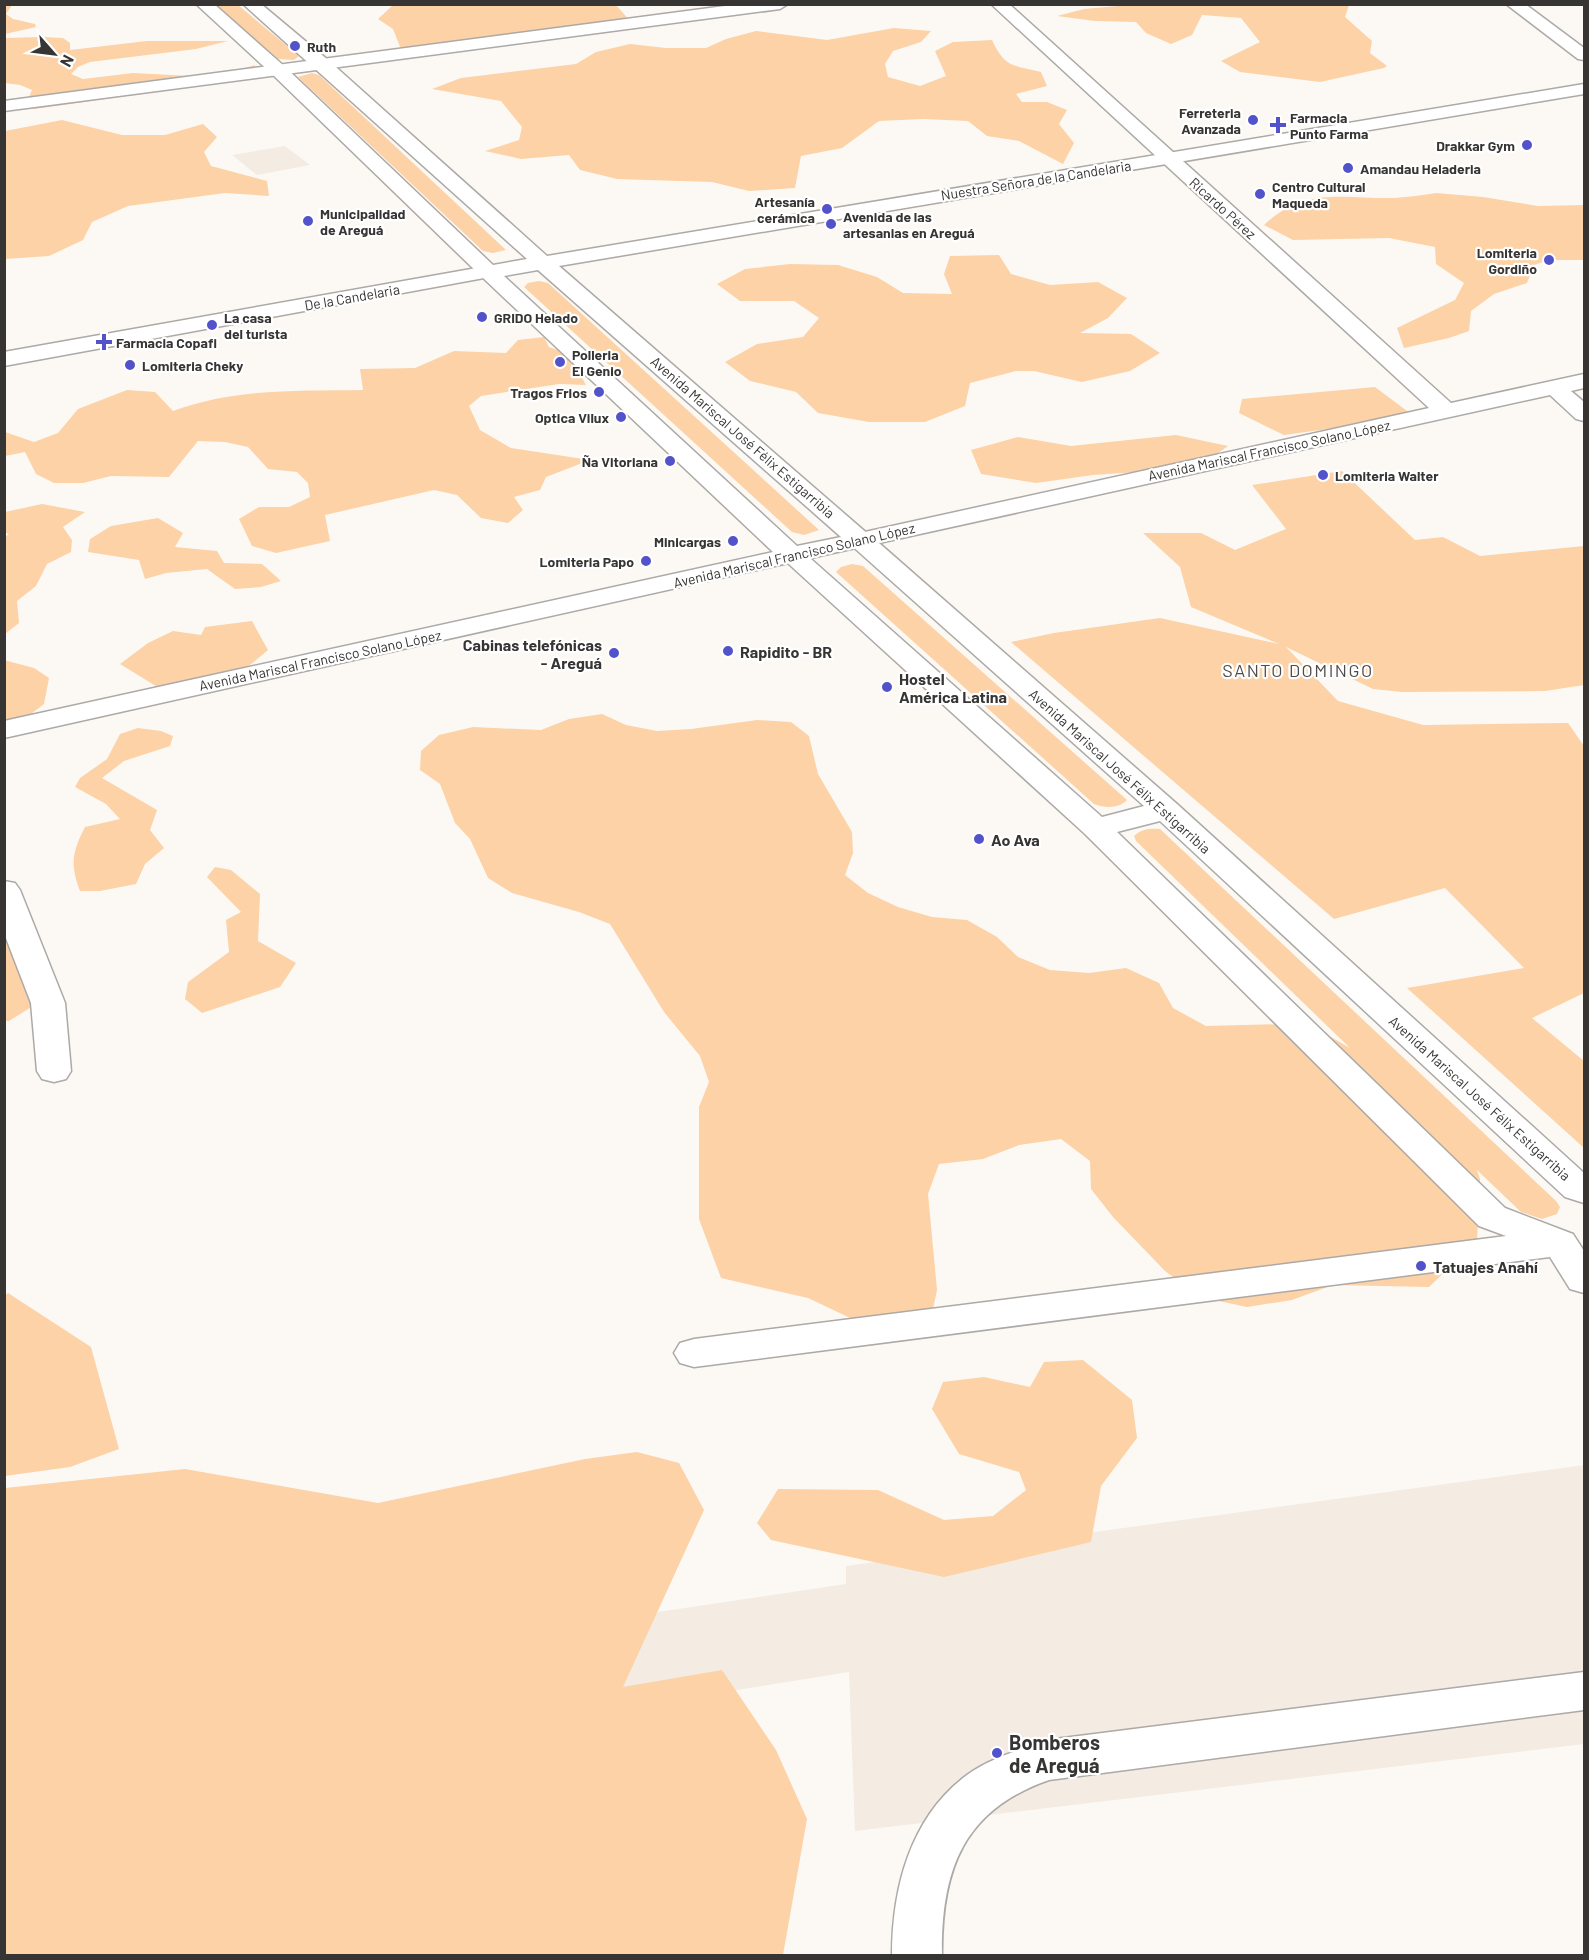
<svg xmlns="http://www.w3.org/2000/svg" width="1589" height="1960" viewBox="0 0 1589 1960" font-family="Barlow,sans-serif">
	<rect width="100%" height="100%" fill="#fcf9f5"/>
	<g fill="#f4ebe2">
		<polygon points="285,146 310,165 257,175 232,155"/>
		<polygon points="1584,1465 1584,1744 855,1831 849,1672 687,1698 4,1709 846,1584 846,1566"/>
	</g>
	<g fill="#fcd2a6">
		<polygon points="5,4 12,5 6,14 13,19 35,24 36,27 5,34"/>
		<polygon points="615,4 632,23 402,52 393,29 378,19 393,5"/>
		<polygon points="215,5 238,5 299,56 294,60 278,59"/>
		<polygon points="1129,5 1349,5 1345,17 1372,41 1370,53 1387,66 1384,68 1320,82 1240,72 1221,61 1260,42 1241,18 1202,15 1192,35 1171,44 1146,33 1136,22 1095,21 1057,16 1084,9"/>
		<path d="M894,28L931,31L921,42L893,51L885,64L888,77L920,86L946,76L935,51L953,42L992,40C1005,68 1013,65 1041,72L1047,86L1016,94L1022,102H1047L1067,110L1059,124L1074,143L1063,164L1019,141L987,136L968,121L923,119L879,121L842,148L801,156L795,188L749,191L712,182L617,179L580,170L569,155L521,159L485,151L519,140L522,127L501,101L432,89L461,78L576,64L596,52L630,44L666,48H706L726,39L756,31L827,40Z"/>
		<polygon points="44,37 63,38 70,43 70,50 147,41 228,41 196,49 90,62 78,67 71,74 83,79 133,73 191,76 234,71 255,65 253,71 234,81 34,109 21,103 29,97 32,90 20,85 5,83 4,38"/>
		<polygon points="312,73 319,75 506,250 493,253 483,251 298,77"/>
		<polygon points="62,120 122,135 165,135 203,124 217,137 204,152 211,166 267,181 269,196 225,193 128,206 92,222 83,240 49,256 5,259 5,131"/>
		<path d="M1436,193L1483,197L1538,206L1584,205V260H1549L1534,265L1527,283L1494,294L1471,311L1469,331L1449,338L1404,348L1397,328L1455,300L1464,283L1436,264L1435,247L1389,238L1293,240L1264,225C1305,186 1343,199 1395,198C1408,197 1423,195 1436,193Z"/>
		<polygon points="999,255 1011,274 1050,285 1098,282 1127,298 1108,318 1080,333 1131,334 1160,353 1130,371 1082,382 1034,371 1016,371 970,383 965,406 925,422 869,422 818,413 796,392 750,381 725,362 757,344 803,337 819,318 794,301 740,301 717,284 745,269 790,264 838,265 877,277 903,293 952,294 944,274 950,256"/>
		<polygon points="539,281 548,283 819,530 804,535 792,532 524,287 528,283"/>
		<path d="M544,337L549,347L569,354L586,385L559,384L481,396L469,406L480,430L511,448L590,460L546,477L540,490L514,497L523,510L508,523L481,518L457,495L434,490L325,515L330,541L276,553L252,546L239,519L259,507H289L310,497L308,483L297,472L268,469L248,447L225,442L198,441L169,477L111,476L83,483H54L36,474L25,452L5,456V432L34,442L58,433L78,409L127,390L155,392L173,411C234,388 299,391 363,390L360,369L415,368L454,351L506,353L518,340Z"/>
		<polygon points="1375,387 1415,417 1284,435 1239,413 1242,399"/>
		<polygon points="1176,435 1228,446 1204,463 1151,471 1093,475 1036,483 981,474 971,450 1018,437 1071,446"/>
		<polygon points="1342,471 1415,540 1443,537 1480,556 1584,546 1584,685 1545,691 1402,692 1373,689 1286,647 1338,701 1423,725 1568,723 1584,746 1584,993 1532,1018 1584,1061 1584,1148 1407,988 1524,968 1445,888 1334,919 1011,642 1054,633 1160,618 1279,644 1191,607 1180,567 1143,533 1201,533 1235,550 1286,529 1252,485"/>
		<polygon points="42,504 85,512 63,527 72,540 71,552 47,564 36,586 17,601 19,623 5,634 4,538 9,534 5,532 5,512"/>
		<polygon points="158,518 183,533 175,547 217,551 224,563 262,564 281,581 261,587 235,589 207,569 166,573 145,579 139,560 88,552 90,539 111,526"/>
		<path d="M852,564L863,566L1127,800C1118,809 1105,808 1094,804L836,572L841,567Z"/>
		<polygon points="252,621 268,650 250,665 191,689 159,688 120,664 148,643 173,631 201,635 205,627"/>
		<polygon points="4,660 34,668 49,678 44,704 23,720 5,727"/>
		<path d="M602,714L626,725L657,731L691,729L757,720L791,722L809,736L818,774L852,832L853,853L845,875L868,893L898,907L932,917L967,920L997,937L1018,957L1050,970L1089,973L1126,968L1159,983L1173,1008L1206,1026L1286,1024L1326,1034L1350,1048L1136,841L1134,836C1141,829 1151,828 1160,829L1556,1201L1560,1207L1557,1214L1542,1219L1521,1212L1477,1170L1480,1179L1477,1241L1429,1287L1333,1285L1292,1300L1247,1307L1200,1297L1165,1271L1113,1217L1091,1189L1090,1161L1061,1139L1019,1145L983,1159L939,1164L928,1194L937,1290L930,1323L886,1335L808,1298L721,1278L699,1219V1107L709,1082L700,1056L664,1012L610,924L579,912L512,893L488,878L470,839L455,823L440,784L420,770L421,751L439,735L473,727L541,730L569,719Z"/>
		<path d="M138,728L161,731L173,736L170,746L124,761L102,778L157,810L150,830L164,848L145,864L136,884L100,891H80C70,865 72,852 85,827L120,819L106,804L75,787L80,778L107,759L120,734Z"/>
		<polygon points="215,867 231,870 260,894 258,941 296,963 280,987 202,1013 185,999 188,982 229,952 226,920 241,912 207,877"/>
		<polygon points="4,931 41,1001 9,1021 5,1021"/>
		<polygon points="8,1293 91,1347 119,1449 70,1467 5,1476 4,1296"/>
		<polygon points="1083,1360 1132,1400 1137,1438 1101,1486 1091,1542 944,1577 771,1540 757,1523 778,1489 878,1490 944,1520 993,1516 1026,1490 1019,1472 959,1454 932,1409 943,1382 984,1377 1030,1387 1044,1362"/>
		<polygon points="637,1452 679,1463 704,1510 623,1687 722,1670 776,1750 807,1819 783,1955 5,1955 5,1488 185,1469 378,1503 585,1459"/>
	</g>
	<g fill="none" stroke-linecap="round" stroke-linejoin="round">
		<defs>
			<g id="minor">
				<polygon points="740,4 788,4 780,9 4,111 4,101"/>
				<polygon points="991,4 1009,4 1451,403 1584,374 1584,388 1571,391 1584,402 1584,421 1576,419 1550,395 879,543 1177,804 1584,1173 1584,1203 1565,1197 1160,821 1117,832 1505,1208 1573,1234 1584,1251 1584,1293 1570,1289 1550,1257 694,1367 680,1363 674,1353 680,1343 694,1339 1506,1236 1479,1226 1085,834 780,556 784,551 793,548 802,551 1102,817 1144,806 851,545 847,540 851,535 1429,408"/>
				<polygon points="1506,4 1525,4 1584,48 1584,60 1578,59"/>
				<polygon points="488,266 495,268 498,272 495,276 4,366 4,352"/>
				<polygon points="4,881 15,883 20,890 65,1003 71,1071 66,1079 54,1082 42,1079 37,1071 31,1003 4,933"/>
				<path d="M1584,1672V1710L1049,1780C963,1810 941,1870 942,1956H892C892,1889 910,1817 967,1775C990,1758 1020,1750 1047,1740Z"/>
			</g>
			<path id="major" d="M196,4H214L284,66L493,265L527,259L243,4H261L328,60L547,256L1584,84V94L559,266L869,535L873,540L869,545L4,738V721L773,552L481,276L272,74ZM538,270L841,537L797,546L504,276Z"/>
		</defs>
		<use href="#minor" stroke="#aca9a6" stroke-width="3"/>
		<use href="#major" stroke="#aca9a6" stroke-width="3"/>
		<use href="#minor" fill="#fff" fill-rule="evenodd"/>
		<use href="#major" fill="#fff" fill-rule="evenodd"/>
	</g>
	<g fill="#5253ca" stroke="#fff" stroke-width="2">
		<circle cx="295" cy="46" r="6"/>
		<circle cx="1253" cy="120" r="6"/>
		<path d="M1275 116h6v6h6v6h-6v6h-6v-6h-6v-6h6z"/>
		<circle cx="1527" cy="145" r="6"/>
		<circle cx="1348" cy="168" r="6"/>
		<circle cx="1260" cy="194" r="6"/>
		<circle cx="827" cy="209" r="6"/>
		<circle cx="308" cy="221" r="6"/>
		<circle cx="831" cy="224" r="6"/>
		<circle cx="1549" cy="260" r="6"/>
		<circle cx="482" cy="317" r="6"/>
		<circle cx="212" cy="325" r="6"/>
		<path d="M101 333h6v6h6v6h-6v6h-6v-6h-6v-6h6z"/>
		<circle cx="560" cy="362" r="6"/>
		<circle cx="130" cy="365" r="6"/>
		<circle cx="599" cy="392" r="6"/>
		<circle cx="621" cy="417" r="6"/>
		<circle cx="670" cy="461" r="6"/>
		<circle cx="1323" cy="475" r="6"/>
		<circle cx="733" cy="541" r="6"/>
		<circle cx="646" cy="561" r="6"/>
		<circle cx="728" cy="651" r="6"/>
		<circle cx="614" cy="653" r="6"/>
		<circle cx="887" cy="687" r="6"/>
		<circle cx="979" cy="839" r="6"/>
		<circle cx="1421" cy="1266" r="6"/>
		<circle cx="997" cy="1753" r="6"/>
	</g>
	<g text-anchor="middle" dominant-baseline="central" stroke-width="4.5" stroke-linejoin="round" paint-order="stroke">
		<g font-size="14" font-weight="bold" fill="#363534" stroke="#fff" text-anchor="start">
			<text x="307" y="46">Ruth</text>
			<text x="1241" y="112" text-anchor="end">Ferreteria<tspan x="1241" dy="16">Avanzada</tspan></text>
			<text x="1290" y="117">Farmacia<tspan x="1290" dy="16">Punto Farma</tspan></text>
			<text x="1515" y="145" text-anchor="end">Drakkar Gym</text>
			<text x="1360" y="168">Amandau Heladeria</text>
			<text x="1272" y="186">Centro Cultural<tspan x="1272" dy="16">Maqueda</tspan></text>
			<text x="815" y="201" text-anchor="end">Artesanía<tspan x="815" dy="16">cerámica</tspan></text>
			<text x="320" y="213">Municipalidad<tspan x="320" dy="16">de Areguá</tspan></text>
			<text x="843" y="216">Avenida de las<tspan x="843" dy="16">artesanias en Areguá</tspan></text>
			<text x="1537" y="252" text-anchor="end">Lomiteria<tspan x="1537" dy="16">Gordiño</tspan></text>
			<text x="224" y="317">La casa<tspan x="224" dy="16">del turista</tspan></text>
			<text x="494" y="317">GRIDO Helado</text>
			<text x="116" y="342">Farmacia Copafi</text>
			<text x="572" y="354">Polleria<tspan x="572" dy="16">El Genio</tspan></text>
			<text x="142" y="365">Lomiteria Cheky</text>
			<text x="587" y="392" text-anchor="end">Tragos Frios</text>
			<text x="609" y="417" text-anchor="end">Optica Vilux</text>
			<text x="658" y="461" text-anchor="end">Ña Vitoriana</text>
			<text x="1335" y="475">Lomiteria Walter</text>
			<text x="721" y="541" text-anchor="end">Minicargas</text>
			<text x="634" y="561" text-anchor="end">Lomiteria Papo</text>
		</g>
		<g font-size="14" fill="#363534" stroke="#fff">
			<text transform="translate(1036 180) rotate(-9)">Nuestra Señora de la Candelaria</text>
			<text transform="translate(1223 208) rotate(42)">Ricardo Pérez</text>
			<text transform="translate(352 297) rotate(-10)">De la Candelaria</text>
			<text transform="translate(743 437) rotate(41)">Avenida Mariscal José Félix Estigarribia</text>
			<text transform="translate(1269 450) rotate(-12)">Avenida Mariscal Francisco Solano López</text>
			<text transform="translate(794 555) rotate(-13)">Avenida Mariscal Francisco Solano López</text>
			<text transform="translate(320 660) rotate(-12)">Avenida Mariscal Francisco Solano López</text>
			<text transform="translate(1120 771) rotate(42)">Avenida Mariscal José Félix Estigarribia</text>
			<text transform="translate(1480 1098) rotate(42)">Avenida Mariscal José Félix Estigarribia</text>
		</g>
		<g font-size="16" font-weight="bold" fill="#363534" stroke="#fff" text-anchor="start">
			<text x="602" y="644" text-anchor="end">Cabinas telefónicas<tspan x="602" dy="18">- Areguá</tspan></text>
			<text x="740" y="651">Rapidito - BR</text>
			<text x="899" y="678">Hostel<tspan x="899" dy="18">América Latina</tspan></text>
			<text x="991" y="839">Ao Ava</text>
			<text x="1433" y="1266">Tatuajes Anahí</text>
		</g>
		<g font-size="18" letter-spacing="1.5" fill="#4e4c49" stroke="#fff">
			<text x="1298" y="670">SANTO DOMINGO</text>
		</g>
		<g font-size="20" font-weight="bold" fill="#363534" stroke="#fff" text-anchor="start">
			<text x="1009" y="1742">Bomberos<tspan x="1009" dy="23">de Areguá</tspan></text>
		</g>
	</g>
	<rect width="1589" height="1960" fill="none" stroke="#363534" stroke-width="12"/>
	<g transform="translate(54 54) rotate(118)" stroke="#ffffff" stroke-width="4.5" paint-order="stroke">
	<path d="M0-4.5L10 22L0 15L-10 22Z" fill="#363534"/>
	<text y="-9" font-size="16" font-weight="bold" text-anchor="middle" fill="#363534">N</text>
	</g>
</svg>
